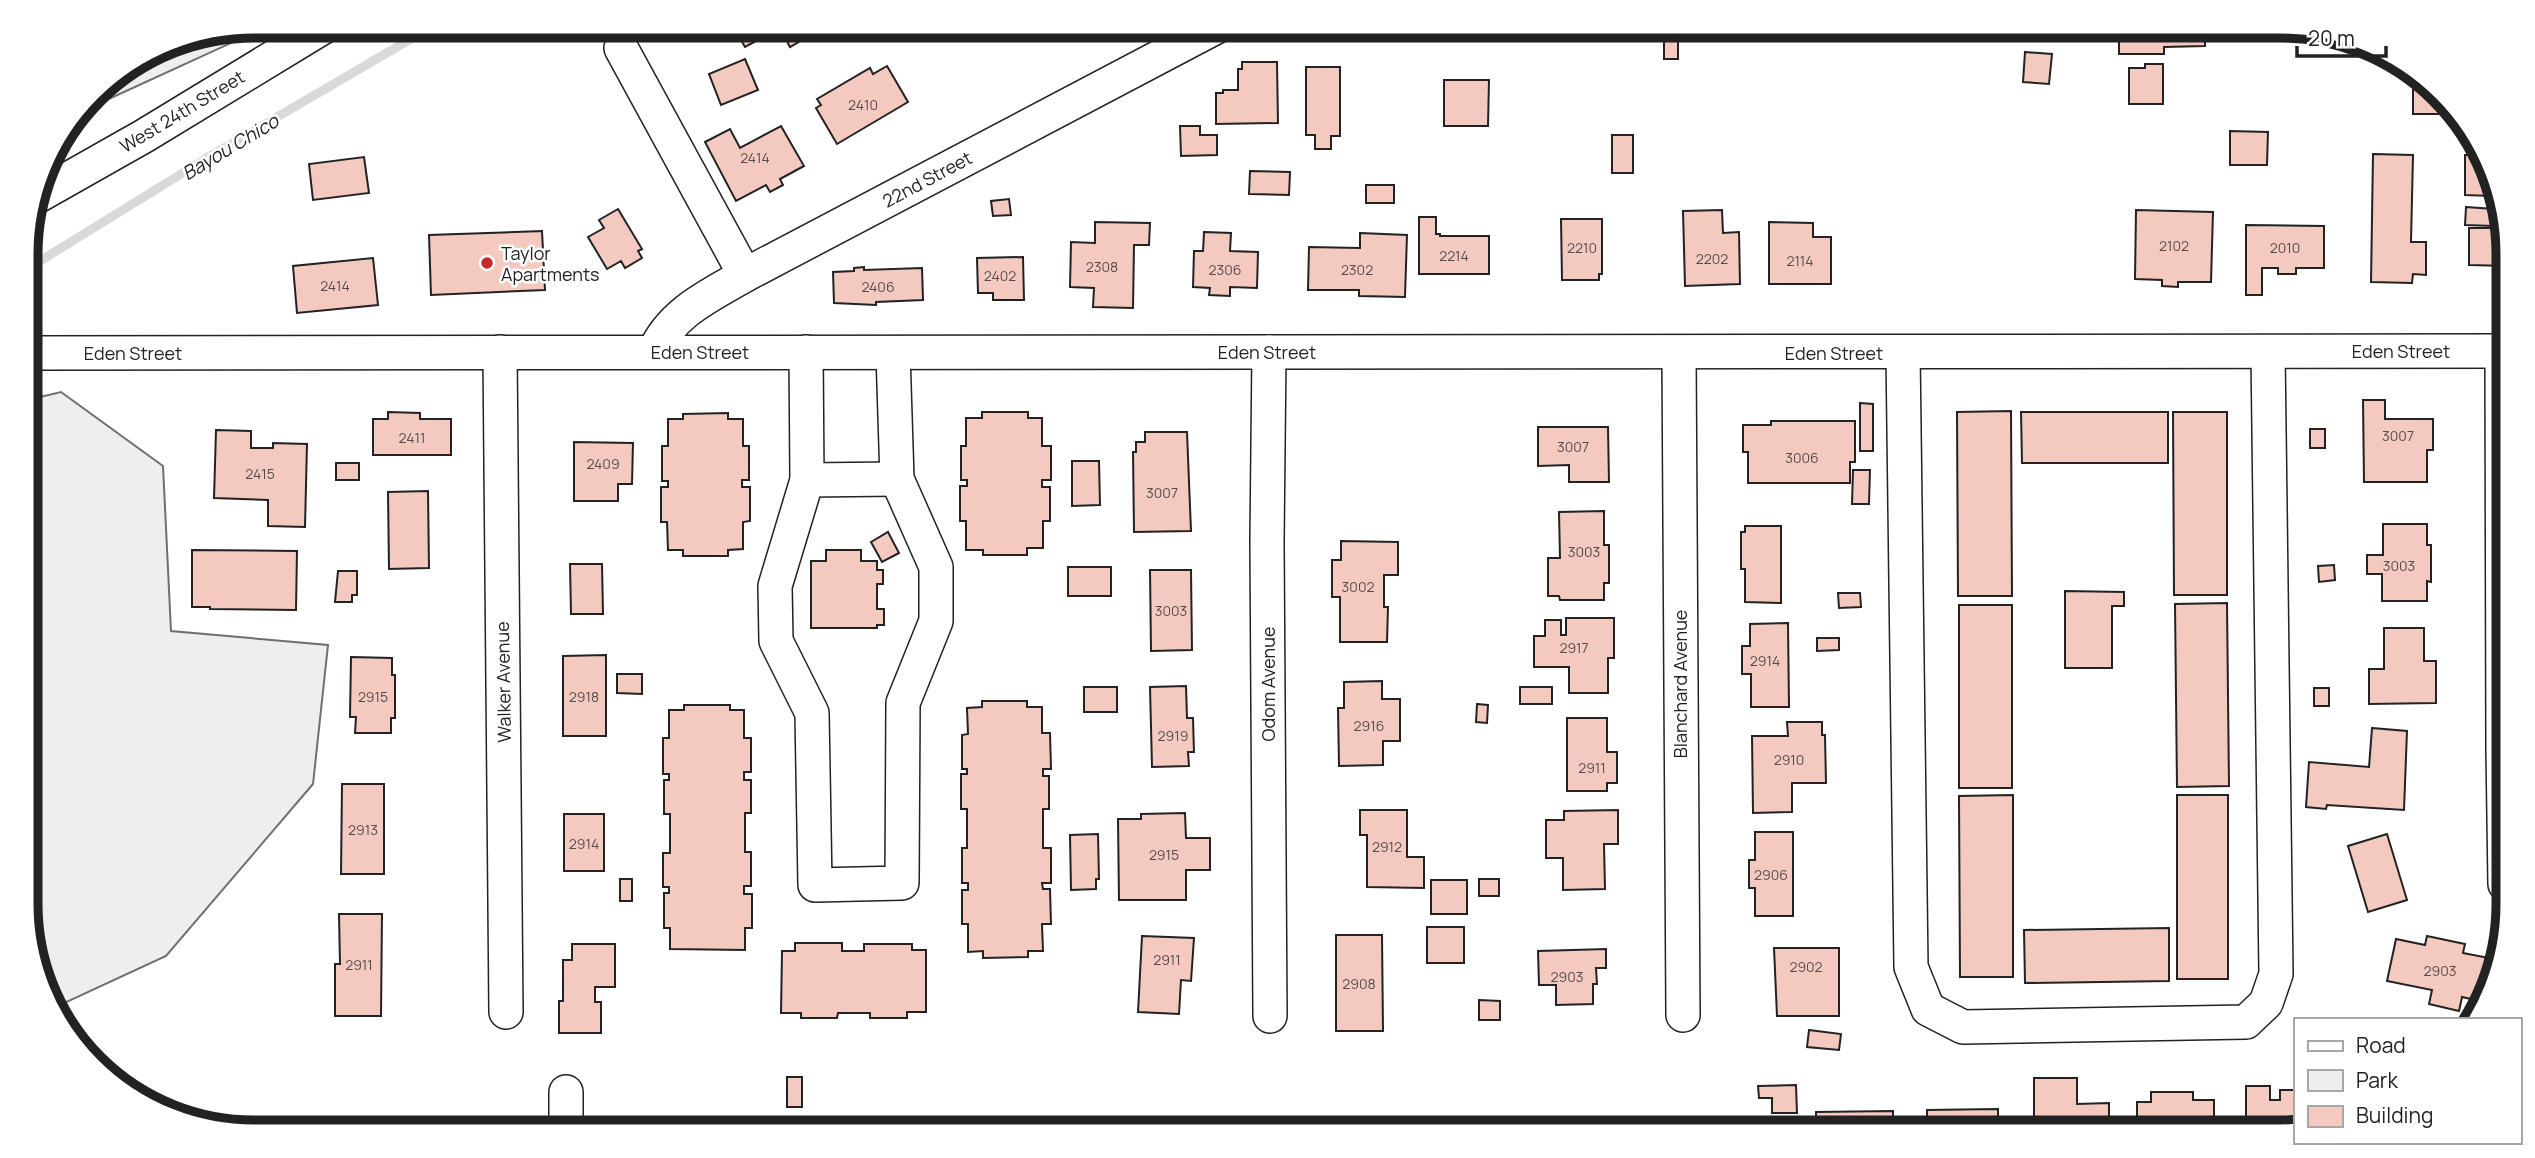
<svg xmlns="http://www.w3.org/2000/svg" width="2535" height="1158" viewBox="0 0 2535 1158" font-family="Manrope,sans-serif">
	<rect width="100%" height="100%" fill="#fff"/>
	<g fill="#eee" stroke="#6f6f6f" stroke-width="2">
		<polygon points="255,26 268,26 89,108 86,106 104,83 168,43"/>
		<polygon points="61,392 163,466 171,631 328,645 313,784 166,956 58,1006 28,934 27,400"/>
	</g>
	<g fill="none" stroke-linecap="round" stroke-linejoin="round">
		<polyline stroke="#d9d9d9" stroke-width="9" points="27,269 207,158 433,26"/>
	</g>
	<g fill="#f3c9c0" stroke="#222" stroke-width="2">
		<polygon points="733,26 750,26 758,40 745,47"/>
		<polygon points="771,26 816,26 819,30 790,47 782,32 776,35"/>
		<polygon points="2119,26 2205,26 2205,46 2164,47 2164,54 2119,54"/>
		<rect x="1664" y="38" width="14" height="21"/>
		<polygon points="2025,52 2052,54 2049,84 2023,82"/>
		<polygon points="745,59 758,90 721,105 709,74"/>
		<polygon points="1242,62 1277,62 1278,123 1216,124 1216,93 1223,93 1223,90 1238,90 1238,69 1242,69"/>
		<polygon points="2145,64 2163,64 2163,104 2129,104 2129,68 2145,68"/>
		<polygon points="887,66 908,102 837,144 816,108 821,105 817,99 870,68 873,74"/>
		<polygon points="1306,67 1340,67 1340,136 1331,136 1331,149 1315,149 1315,135 1306,135"/>
		<polygon points="2413,79 2447,105 2447,114 2413,114"/>
		<polygon points="1444,80 1489,80 1488,126 1444,126"/>
		<polygon points="781,126 804,166 780,179 783,185 770,192 766,185 736,201 705,142 730,129 740,148"/>
		<polygon points="1180,126 1200,126 1200,135 1217,135 1217,155 1181,156"/>
		<polygon points="2230,131 2268,132 2267,165 2230,165"/>
		<rect x="1612" y="135" width="21" height="38"/>
		<polygon points="2373,154 2413,155 2411,242 2426,242 2426,275 2413,274 2412,283 2371,282"/>
		<polygon points="2465,155 2478,155 2491,187 2491,196 2465,195"/>
		<polygon points="364,157 369,193 313,200 309,164"/>
		<polygon points="1250,171 1290,172 1289,195 1249,194"/>
		<rect x="1366" y="185" width="28" height="18"/>
		<polygon points="1009,199 1011,215 993,216 991,201"/>
		<polygon points="2466,207 2494,209 2493,226 2465,225"/>
		<polygon points="618,209 642,249 638,251 642,258 625,268 621,261 607,269 588,237 604,228 599,220"/>
		<polygon points="1722,210 1723,233 1739,232 1740,284 1685,286 1683,211"/>
		<polygon points="2136,210 2213,212 2211,282 2178,282 2178,287 2162,286 2162,280 2135,279"/>
		<polygon points="1419,217 1436,217 1436,234 1440,234 1440,236 1489,236 1489,274 1419,274"/>
		<polygon points="1561,219 1602,219 1602,274 1599,274 1599,280 1562,280"/>
		<polygon points="1095,222 1150,223 1149,245 1134,245 1133,308 1093,307 1094,288 1070,287 1071,242 1095,243"/>
		<polygon points="1769,222 1813,223 1813,237 1831,237 1831,284 1769,284"/>
		<polygon points="2246,225 2324,226 2324,268 2296,268 2296,274 2278,274 2278,268 2262,268 2262,295 2246,295"/>
		<polygon points="2469,228 2507,228 2507,266 2469,265"/>
		<polygon points="542,231 545,290 431,295 429,235"/>
		<polygon points="1204,232 1231,233 1230,251 1258,252 1257,288 1230,287 1230,296 1209,295 1210,288 1193,287 1194,251 1203,251"/>
		<polygon points="1360,233 1407,235 1405,297 1359,296 1359,290 1308,290 1309,247 1360,248"/>
		<polygon points="1023,257 1024,300 993,300 993,293 978,293 977,258"/>
		<polygon points="373,258 378,305 297,313 293,266"/>
		<polygon points="864,267 864,270 922,268 923,300 876,302 876,305 834,303 833,272 854,271 854,268"/>
		<polygon points="2363,400 2385,400 2385,419 2433,419 2433,450 2427,450 2427,482 2364,482"/>
		<polygon points="1860,403 1873,404 1873,451 1860,451"/>
		<polygon points="2011,411 2012,596 1958,596 1957,412"/>
		<polygon points="388,412 420,413 420,419 451,419 451,455 373,455 373,419 388,419"/>
		<polygon points="982,412 1028,412 1028,418 1042,418 1042,446 1051,446 1051,480 1042,480 1042,487 1050,487 1050,521 1043,521 1043,548 1027,548 1027,555 983,555 983,550 966,550 966,521 960,521 960,486 967,486 967,480 961,480 961,446 966,446 966,418 982,418"/>
		<polygon points="2021,412 2168,412 2168,463 2022,463"/>
		<polygon points="2173,412 2227,412 2227,595 2174,595"/>
		<polygon points="728,413 728,419 743,419 743,446 749,446 749,480 742,480 742,487 750,487 750,521 743,522 743,549 728,550 728,556 683,556 683,550 668,550 667,522 661,522 661,487 668,487 668,481 662,481 662,446 668,446 668,419 683,419 683,414"/>
		<polygon points="1771,421 1855,421 1855,462 1850,462 1850,483 1748,483 1748,452 1743,452 1743,425 1771,425"/>
		<polygon points="1538,427 1608,427 1609,482 1569,482 1569,465 1538,466"/>
		<rect x="2310" y="429" width="15" height="19"/>
		<polygon points="216,430 251,431 251,448 273,448 273,443 307,444 305,527 268,526 268,500 214,498"/>
		<polygon points="1145,432 1187,432 1191,531 1134,532 1133,452 1136,452 1136,442 1145,442"/>
		<polygon points="574,442 633,443 632,484 618,484 618,501 574,501"/>
		<polygon points="1072,461 1099,461 1100,505 1072,506"/>
		<rect x="336" y="463" width="23" height="17"/>
		<polygon points="1853,470 1870,470 1869,504 1852,504"/>
		<polygon points="428,491 429,568 389,569 388,492"/>
		<polygon points="1604,511 1604,545 1609,545 1609,583 1604,583 1604,600 1560,600 1559,596 1548,596 1548,558 1560,558 1559,512"/>
		<polygon points="2383,524 2427,524 2427,545 2431,545 2431,582 2427,581 2427,601 2382,601 2382,574 2367,574 2367,555 2383,555"/>
		<polygon points="1745,526 1781,526 1781,603 1745,602 1745,569 1741,569 1741,532 1745,532"/>
		<polygon points="888,532 899,553 882,562 871,542"/>
		<polygon points="1341,541 1398,542 1398,575 1384,575 1384,607 1388,607 1387,642 1340,642 1340,597 1332,597 1332,560 1341,560"/>
		<polygon points="192,550 297,551 296,610 210,609 210,607 192,607"/>
		<polygon points="826,550 861,550 861,561 877,561 877,570 883,570 883,584 877,584 877,609 884,609 884,625 877,625 877,628 811,628 811,561 826,561"/>
		<polygon points="570,564 602,564 603,614 571,614"/>
		<polygon points="2334,565 2335,580 2319,582 2318,566"/>
		<rect x="1068" y="567" width="43" height="29"/>
		<polygon points="1150,570 1191,570 1192,650 1151,651"/>
		<polygon points="338,571 357,571 357,595 352,595 352,602 335,602"/>
		<polygon points="2065,591 2124,592 2124,606 2112,606 2112,668 2065,668"/>
		<polygon points="1838,593 1860,593 1861,607 1839,608"/>
		<polygon points="2227,603 2229,786 2177,787 2175,604"/>
		<rect x="1959" y="605" width="53" height="183"/>
		<polygon points="1566,618 1614,618 1614,658 1608,658 1608,693 1569,693 1569,667 1534,667 1534,636 1545,636 1545,620 1561,620 1561,635 1566,635"/>
		<polygon points="1788,623 1789,707 1751,707 1751,674 1742,674 1742,646 1750,646 1750,624"/>
		<polygon points="2384,628 2424,628 2424,661 2436,661 2436,703 2369,704 2369,669 2384,669"/>
		<polygon points="1817,638 1839,638 1839,650 1817,651"/>
		<polygon points="606,655 606,736 563,736 563,656"/>
		<polygon points="351,657 392,658 392,675 395,675 395,718 391,718 391,733 355,733 356,717 350,717"/>
		<polygon points="617,674 642,674 642,694 617,693"/>
		<polygon points="1382,681 1382,699 1400,699 1400,741 1383,741 1383,765 1339,766 1338,708 1344,708 1344,682"/>
		<polygon points="1186,686 1187,718 1193,718 1194,752 1188,752 1189,766 1152,767 1150,687"/>
		<rect x="1084" y="687" width="33" height="25"/>
		<rect x="1520" y="687" width="32" height="17"/>
		<rect x="2314" y="688" width="15" height="18"/>
		<polygon points="982,701 1027,701 1027,707 1042,707 1042,733 1050,733 1051,769 1043,769 1043,776 1049,776 1049,809 1043,809 1043,848 1051,848 1051,883 1042,883 1043,889 1050,889 1051,924 1042,924 1043,951 1028,951 1028,957 983,958 983,951 968,952 968,924 962,924 962,890 968,890 968,883 962,883 962,848 967,848 967,809 961,809 961,774 967,774 967,769 962,769 962,735 968,734 967,708 982,707"/>
		<polygon points="1477,704 1488,705 1487,723 1476,722"/>
		<polygon points="684,705 730,705 730,710 744,710 744,738 751,738 751,772 744,772 744,780 751,780 751,813 745,813 745,852 751,852 751,886 744,886 744,894 752,894 752,928 745,928 745,950 670,949 670,928 664,928 664,893 669,893 669,887 663,887 663,853 670,853 670,814 664,814 664,780 669,780 669,774 663,774 663,738 669,738 669,710 684,710"/>
		<polygon points="1567,718 1607,718 1607,752 1617,752 1617,783 1607,783 1607,791 1567,791"/>
		<polygon points="1787,722 1822,722 1822,735 1825,735 1826,783 1792,783 1792,812 1753,813 1752,736 1788,736"/>
		<polygon points="2372,728 2407,731 2404,810 2327,805 2326,809 2306,807 2309,762 2369,767"/>
		<polygon points="342,784 384,784 384,874 341,874"/>
		<polygon points="2013,795 2013,977 1960,977 1959,796"/>
		<rect x="2177" y="795" width="51" height="184"/>
		<polygon points="1360,810 1407,810 1407,857 1424,857 1424,888 1367,887 1367,835 1360,835"/>
		<polygon points="1618,810 1618,844 1604,844 1605,889 1563,890 1563,858 1546,858 1546,820 1564,820 1564,811"/>
		<polygon points="1185,813 1186,838 1210,838 1210,870 1186,870 1186,900 1119,900 1118,819 1141,819 1141,814"/>
		<rect x="564" y="814" width="40" height="57"/>
		<polygon points="1755,832 1793,832 1793,916 1755,916 1755,888 1749,888 1749,860 1755,860"/>
		<polygon points="1098,834 1099,879 1096,879 1096,889 1071,890 1070,835"/>
		<polygon points="2387,834 2407,900 2368,912 2348,846"/>
		<rect x="620" y="879" width="12" height="22"/>
		<rect x="1479" y="879" width="20" height="17"/>
		<rect x="1431" y="880" width="36" height="34"/>
		<polygon points="339,914 382,914 381,1016 335,1016 335,964 340,964"/>
		<rect x="1427" y="927" width="37" height="36"/>
		<polygon points="2169,928 2169,981 2025,983 2024,930"/>
		<polygon points="1336,935 1382,935 1383,1031 1336,1031"/>
		<polygon points="1142,936 1194,938 1191,981 1181,980 1179,1014 1138,1012"/>
		<polygon points="2427,936 2465,944 2463,953 2494,959 2484,1002 2462,997 2459,1011 2429,1004 2432,990 2387,981 2396,939 2425,945"/>
		<polygon points="795,943 842,943 842,951 864,951 864,944 912,944 912,950 926,950 926,1012 907,1012 907,1018 870,1018 870,1013 838,1013 837,1018 801,1018 801,1013 781,1013 782,951 795,951"/>
		<polygon points="572,944 615,944 615,987 595,987 595,1002 601,1002 601,1033 559,1033 559,1001 563,1001 563,960 572,960"/>
		<polygon points="1774,948 1839,948 1839,1016 1777,1016"/>
		<polygon points="1606,949 1606,968 1596,968 1597,984 1593,984 1593,1004 1556,1005 1556,985 1539,985 1538,951"/>
		<polygon points="1479,1000 1500,1001 1500,1020 1479,1020"/>
		<polygon points="1809,1030 1841,1034 1839,1050 1807,1047"/>
		<rect x="787" y="1077" width="15" height="30"/>
		<polygon points="2034,1078 2077,1078 2077,1104 2109,1103 2109,1131 2034,1131"/>
		<polygon points="1796,1085 1797,1113 1772,1113 1772,1098 1759,1098 1758,1086"/>
		<polygon points="2246,1086 2270,1086 2270,1100 2280,1100 2280,1090 2295,1090 2295,1129 2249,1129 2249,1127 2246,1127"/>
		<polygon points="2151,1092 2193,1092 2193,1100 2214,1100 2214,1128 2137,1131 2137,1102 2151,1102"/>
		<polygon points="1998,1109 1998,1121 2005,1121 2006,1131 1927,1131 1927,1110"/>
		<polygon points="1893,1111 1893,1131 1816,1131 1816,1112"/>
		<rect x="452" y="1118" width="41" height="14"/>
		<polygon points="1663,1118 1681,1118 1680,1131 1662,1131"/>
		<polygon points="1335,1120 1399,1120 1399,1129 1404,1129 1404,1131 1314,1132 1314,1130 1335,1130"/>
		<rect x="1487" y="1123" width="57" height="8"/>
		<polygon points="1774,1126 1774,1131 1720,1131 1720,1128"/>
		<polygon points="790,1129 790,1132 720,1132 720,1130"/>
	</g>
	<g fill="none" stroke-linecap="round" stroke-linejoin="round">
		<defs>
			<g id="minor">
				<polyline points="621,48 745,275"/>
				<polyline points="38,196 144,136 325,26"/>
				<polyline points="2502,351 2503,750 2505,884"/>
				<polyline points="500,352 506,1012"/>
				<path d="M654,352C672,312 709,296 745,275L1218,26"/>
				<polyline points="806,352 807,480 775,586 776,641 812,713 815,885 902,883 903,703 936,621 936,567 897,479 893,353"/>
				<polyline points="1269,352 1267,542 1270,1016"/>
				<polyline points="1903,352 1911,967 1928,1009 1963,1027 2246,1022 2266,1003 2276,974 2268,352"/>
				<polyline points="27,353 2507,351"/>
				<polyline points="1679,353 1683,1015"/>
				<polyline points="807,480 897,479"/>
				<polyline points="566,1092 566,1132"/>
			</g>
		</defs>
		<use href="#minor" stroke="#222" stroke-width="36"/>
		<use href="#minor" stroke="#fff" stroke-width="33"/>
	</g>
	<circle fill="#c62828" stroke="#fff" stroke-width="2.5" cx="487" cy="263" r="7"/>
	<g text-anchor="middle" dominant-baseline="central" stroke-width="5" stroke-linejoin="round" paint-order="stroke">
		<g font-size="14" fill="#564c4a">
			<text x="863" y="104">2410</text>
			<text x="755" y="157">2414</text>
			<text x="2174" y="245">2102</text>
			<text x="1582" y="247">2210</text>
			<text x="2285" y="247">2010</text>
			<text x="1454" y="255">2214</text>
			<text x="1712" y="258">2202</text>
			<text x="1800" y="260">2114</text>
			<text x="1102" y="266">2308</text>
			<text x="1225" y="269">2306</text>
			<text x="1357" y="269">2302</text>
			<text x="1000" y="275">2402</text>
			<text x="335" y="285">2414</text>
			<text x="878" y="286">2406</text>
			<text x="2398" y="435">3007</text>
			<text x="412" y="437">2411</text>
			<text x="1573" y="446">3007</text>
			<text x="1802" y="457">3006</text>
			<text x="603" y="463">2409</text>
			<text x="260" y="473">2415</text>
			<text x="1162" y="492">3007</text>
			<text x="1584" y="551">3003</text>
			<text x="2399" y="565">3003</text>
			<text x="1358" y="586">3002</text>
			<text x="1171" y="610">3003</text>
			<text x="1574" y="647">2917</text>
			<text x="1765" y="660">2914</text>
			<text x="373" y="696">2915</text>
			<text x="584" y="696">2918</text>
			<text x="1369" y="725">2916</text>
			<text x="1173" y="735">2919</text>
			<text x="1789" y="759">2910</text>
			<text x="1592" y="767">2911</text>
			<text x="363" y="829">2913</text>
			<text x="584" y="843">2914</text>
			<text x="1387" y="846">2912</text>
			<text x="1164" y="854">2915</text>
			<text x="1771" y="874">2906</text>
			<text x="1167" y="959">2911</text>
			<text x="359" y="964">2911</text>
			<text x="1806" y="966">2902</text>
			<text x="2440" y="970">2903</text>
			<text x="1567" y="976">2903</text>
			<text x="1359" y="983">2908</text>
		</g>
		<g font-size="18" fill="#222" stroke="#fff">
			<text transform="translate(182 111) rotate(-31)">West 24th Street</text>
			<text transform="translate(927 179) rotate(-28)">22nd Street</text>
			<text x="2401" y="351">Eden Street</text>
			<text x="700" y="352">Eden Street</text>
			<text x="1267" y="352">Eden Street</text>
			<text x="133" y="353">Eden Street</text>
			<text x="1834" y="353">Eden Street</text>
			<text transform="translate(503 682) rotate(-91)">Walker Avenue</text>
			<text transform="translate(1268 684) rotate(-90)">Odom Avenue</text>
			<text transform="translate(1680 684) rotate(-90)">Blanchard Avenue</text>
		</g>
		<g font-size="18" fill="#222" stroke="#fff" text-anchor="start">
			<text x="501" y="253">Taylor<tspan x="501" dy="21">Apartments</tspan></text>
		</g>
		<g font-size="19" font-style="italic" fill="#222" stroke="#fff">
			<text transform="translate(230 147) rotate(-31)">Bayou Chico</text>
		</g>
	</g>
	<path d="M0 0H2535V1158H0ZM254 38H2280A216 216 0 0 1 2496 254V904A216 216 0 0 1 2280 1120H254A216 216 0 0 1 38 904V254A216 216 0 0 1 254 38Z" fill="#fff" fill-rule="evenodd"/>
	<path fill="none" stroke="#222" stroke-width="9" d="M254 38H2280A216 216 0 0 1 2496 254V904A216 216 0 0 1 2280 1120H254A216 216 0 0 1 38 904V254A216 216 0 0 1 254 38Z"/>
	<rect x="2294" y="1018" width="228" height="126" fill="#ffffff" stroke="#a7a7a7" stroke-width="2"/>
	<rect x="2308" y="1041" width="35" height="10" fill="#ffffff" stroke="#a7a7a7" stroke-width="2"/>
	<text x="2356" y="1053" font-size="21" fill="#222222">Road</text>
	<rect x="2308" y="1070" width="35" height="21" fill="#eeeeee" stroke="#a7a7a7" stroke-width="2"/>
	<text x="2356" y="1088" font-size="21" fill="#222222">Park</text>
	<rect x="2308" y="1106" width="35" height="21" fill="#f3c9c0" stroke="#a7a7a7" stroke-width="2"/>
	<text x="2356" y="1123" font-size="21" fill="#222222">Building</text>
	<path d="M2297 46v10h89v-10" fill="none" stroke="#222222" stroke-width="3.5"/>
	<text x="2308" y="46" font-size="21" fill="#222222" stroke="#ffffff" stroke-width="5" paint-order="stroke">20 m</text>
</svg>
